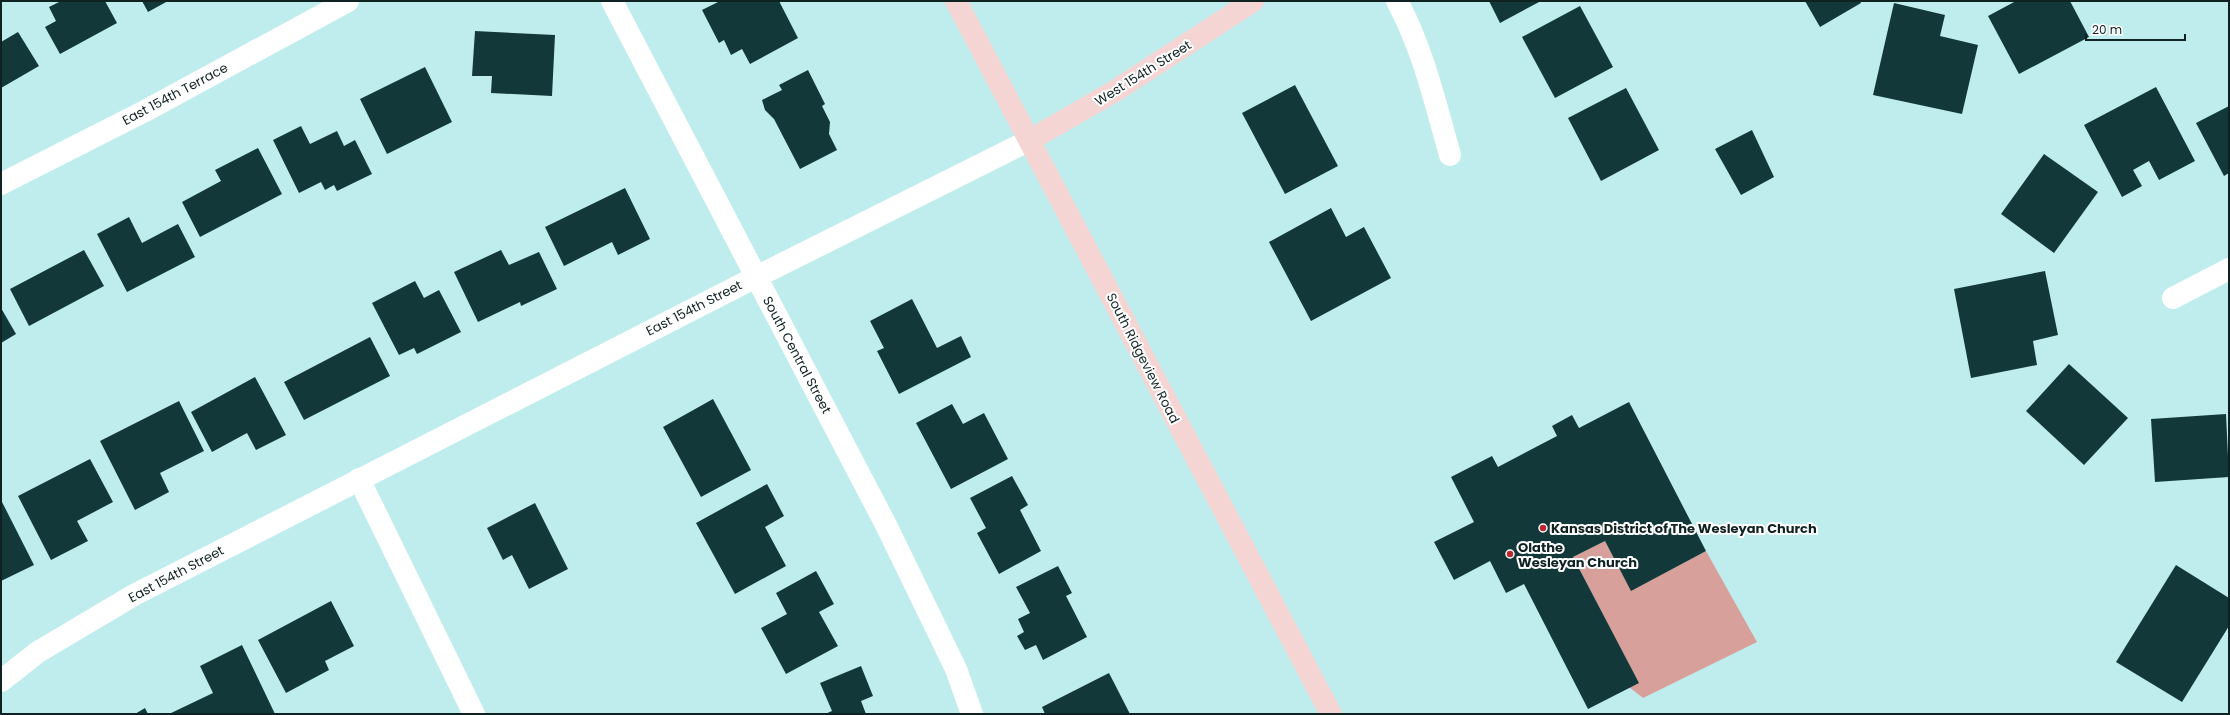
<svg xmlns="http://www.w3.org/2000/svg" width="2230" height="715" viewBox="0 0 2230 715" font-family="Poppins,sans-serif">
	<rect width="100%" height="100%" fill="#bfedee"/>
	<polygon fill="#d7a09b" points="1605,541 1631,590 1706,551 1757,642 1643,698 1629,687 1638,682 1573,557"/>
	<g fill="#13383a">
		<polygon points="61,1 105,1 117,23 60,54 45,27 56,21 49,7"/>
		<polygon points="142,1 168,1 148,12"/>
		<polygon points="720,1 779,1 798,38 750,64 742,49 731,55 724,40 719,43 702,10"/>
		<polygon points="1489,1 1541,1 1500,23"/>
		<polygon points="1805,1 1860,1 1861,3 1820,27"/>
		<polygon points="2016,1 2070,1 2089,37 2019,74 1988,16"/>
		<polygon points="1894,3 1945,15 1940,36 1978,45 1962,114 1873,95"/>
		<polygon points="1580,6 1613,67 1555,98 1522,37"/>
		<polygon points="475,31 555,35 552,96 491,93 492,76 472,76"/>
		<polygon points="18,32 39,66 1,88 1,42"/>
		<polygon points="425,67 452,122 387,154 360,99"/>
		<polygon points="808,70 825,104 822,106 830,122 829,134 837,150 800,169 774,119 765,110 762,100 782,90 779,85"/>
		<polygon points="1295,85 1338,166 1285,194 1242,113"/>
		<polygon points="2156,87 2195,161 2159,180 2149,161 2133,170 2142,186 2122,197 2084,125"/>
		<polygon points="1626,88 1659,150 1601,181 1568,118"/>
		<polygon points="2229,106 2229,173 2224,176 2196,123"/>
		<polygon points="301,126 310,144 337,131 344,146 355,140 372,174 337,191 334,185 325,190 321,182 299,193 273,140"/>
		<polygon points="1752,130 1774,177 1741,195 1715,149"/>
		<polygon points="258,148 282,194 200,237 182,202 221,181 215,170"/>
		<polygon points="2044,154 2098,192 2054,253 2001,214"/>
		<polygon points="625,188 650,239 618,255 612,242 564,266 545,227"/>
		<polygon points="1331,208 1346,237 1364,227 1391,278 1311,321 1269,242"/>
		<polygon points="129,217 142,243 178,224 195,257 127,292 97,234"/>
		<polygon points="84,250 104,286 29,326 10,289"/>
		<polygon points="501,250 509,265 539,252 557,289 521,306 520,302 478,322 454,272"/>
		<polygon points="2045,271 2058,335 2033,341 2037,365 1971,378 1954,289"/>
		<polygon points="415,281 424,298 439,290 461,332 417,354 414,348 399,355 372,303"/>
		<polygon points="912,299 937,348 961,336 971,357 899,394 877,351 884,348 870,321"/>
		<polygon points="1,308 16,334 1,343"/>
		<polygon points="370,337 390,376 304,420 284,382"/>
		<polygon points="2069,364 2128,418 2084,465 2026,411"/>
		<polygon points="255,377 286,435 256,450 247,433 212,452 191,412"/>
		<polygon points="713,399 751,470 701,497 663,427"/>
		<polygon points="179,401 204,451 160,473 169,492 135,510 100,441"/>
		<polygon points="1629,402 1706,551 1631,591 1605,541 1573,557 1639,683 1588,709 1524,584 1506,593 1490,561 1454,580 1434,542 1474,522 1451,477 1492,456 1498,467 1557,436 1552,426 1572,415 1579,428"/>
		<polygon points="952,404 963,424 984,413 1008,459 951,489 916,423"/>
		<polygon points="2226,414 2229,477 2155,482 2151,419"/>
		<polygon points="90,459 113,502 77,521 88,541 51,560 18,496"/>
		<polygon points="1012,476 1028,505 1020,510 1041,551 999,574 977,533 986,528 970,498"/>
		<polygon points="767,484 784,516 765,527 786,566 735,594 696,523"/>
		<polygon points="1,500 34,565 1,581"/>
		<polygon points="535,503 568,569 529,589 512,555 503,560 487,528"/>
		<polygon points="2176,565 2229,598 2229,626 2182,702 2116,662"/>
		<polygon points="1058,566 1072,593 1066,596 1087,637 1043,660 1036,645 1025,650 1017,636 1024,632 1018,619 1030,613 1016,587"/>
		<polygon points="816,571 834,604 819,612 838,646 786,674 761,628 787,614 776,593"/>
		<polygon points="331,601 354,646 325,661 329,670 286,693 258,640"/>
		<polygon points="242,645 275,714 169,714 213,693 200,666"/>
		<polygon points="861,666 873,696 861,701 866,714 825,714 832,711 820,683"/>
		<polygon points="1109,673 1130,714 1045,714 1042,707"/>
		<polygon points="145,708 148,714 135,714"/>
	</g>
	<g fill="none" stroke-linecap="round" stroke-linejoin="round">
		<g stroke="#fff" stroke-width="22">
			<polyline points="612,1 886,525 956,669 972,714"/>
			<path d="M1397,1C1423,49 1435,102 1450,155"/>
			<polyline points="1,184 145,111 348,1"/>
			<polyline points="2173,298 2229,269"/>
			<polyline points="359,479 474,714"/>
			<polyline points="1,681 38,652 134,595 756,277 1030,140"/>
		</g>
		<g stroke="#f4d5d3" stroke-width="22">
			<polyline points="956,1 1331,714"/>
			<polyline points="1030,140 1115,91 1253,1"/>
		</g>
	</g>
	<g fill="#b9292f" stroke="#fff" stroke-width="1.5">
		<circle cx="1543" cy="528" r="4"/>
		<circle cx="1510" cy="554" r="4"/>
	</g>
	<g text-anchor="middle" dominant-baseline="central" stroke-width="4" stroke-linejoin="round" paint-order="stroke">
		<g font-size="13" fill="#102122" stroke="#fff">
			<text transform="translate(1143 73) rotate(-32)">West 154th Street</text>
			<text transform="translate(175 94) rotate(-28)">East 154th Terrace</text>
			<text transform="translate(694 308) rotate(-27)">East 154th Street</text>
			<text transform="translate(797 355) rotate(62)">South Central Street</text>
			<text transform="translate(1143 358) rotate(63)">South Ridgeview Road</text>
			<text transform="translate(176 574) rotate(-28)">East 154th Street</text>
		</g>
		<g font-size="13" font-weight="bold" fill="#102122" stroke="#fff" text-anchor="start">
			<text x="1551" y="528">Kansas District of The Wesleyan Church</text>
			<text x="1518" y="547">Olathe<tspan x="1518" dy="15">Wesleyan Church</tspan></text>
		</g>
	</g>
	<rect width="2230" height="715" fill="none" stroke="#102122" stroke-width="4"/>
	<path d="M2086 34v6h99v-6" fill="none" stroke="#102122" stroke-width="2"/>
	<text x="2092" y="34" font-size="12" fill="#102122" stroke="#ffffff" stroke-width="3" paint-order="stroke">20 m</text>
</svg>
